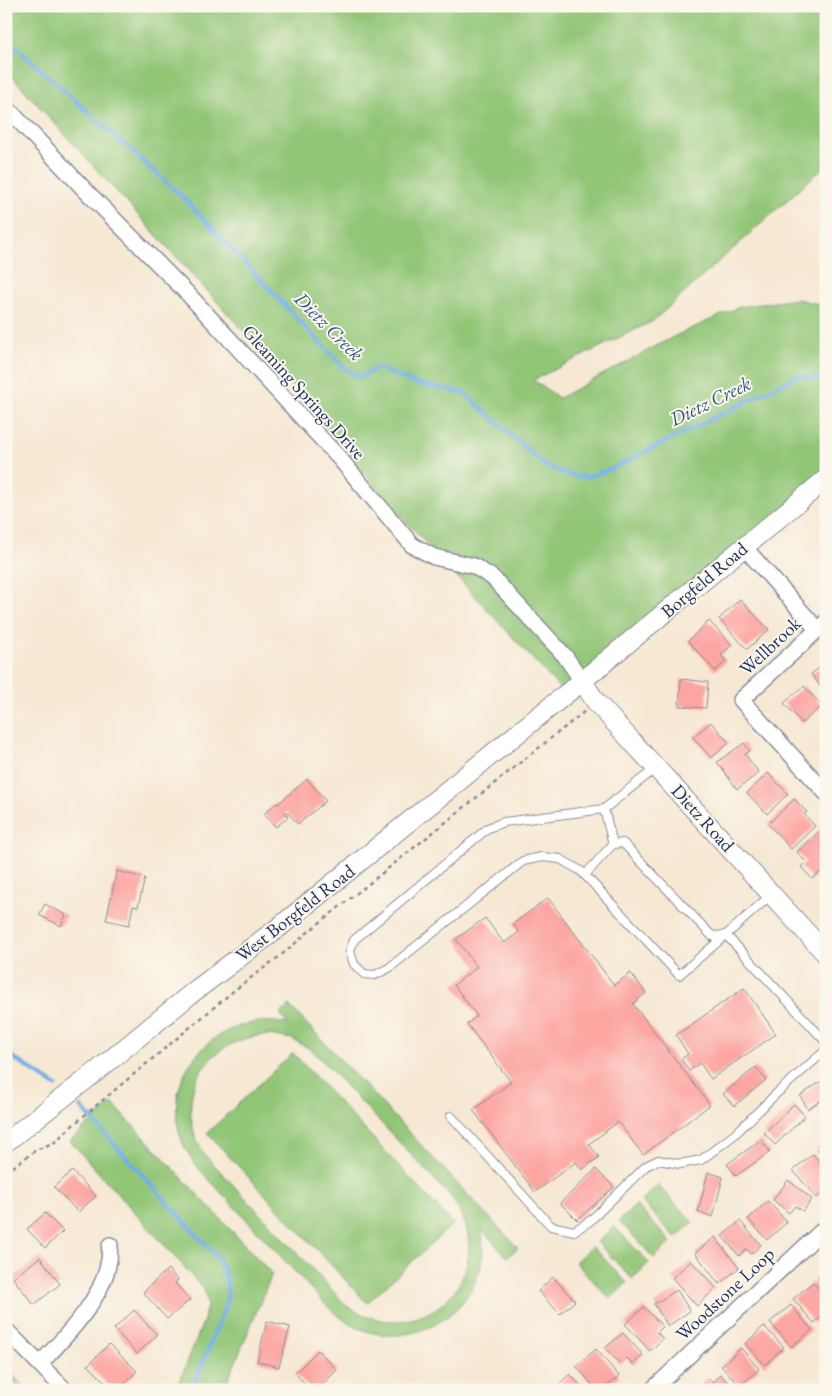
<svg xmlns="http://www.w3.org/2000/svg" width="832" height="1396" viewBox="0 0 832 1396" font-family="'EB Garamond',serif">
	<rect width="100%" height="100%" fill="#fbf7ec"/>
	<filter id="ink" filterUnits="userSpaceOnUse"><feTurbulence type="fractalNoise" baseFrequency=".02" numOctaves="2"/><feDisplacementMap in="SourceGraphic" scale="10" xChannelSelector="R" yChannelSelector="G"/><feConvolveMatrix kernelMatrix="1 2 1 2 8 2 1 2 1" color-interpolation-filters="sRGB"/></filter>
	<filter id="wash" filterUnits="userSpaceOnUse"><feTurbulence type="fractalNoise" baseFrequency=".0096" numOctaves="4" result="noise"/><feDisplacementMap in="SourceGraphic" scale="20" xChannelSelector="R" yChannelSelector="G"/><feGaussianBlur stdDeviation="1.12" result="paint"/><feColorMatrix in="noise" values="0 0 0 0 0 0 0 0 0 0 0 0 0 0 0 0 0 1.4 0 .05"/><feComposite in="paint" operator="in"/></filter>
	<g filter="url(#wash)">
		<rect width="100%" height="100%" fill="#f6e8d3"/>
		<g fill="#92c677" stroke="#567a6a" fill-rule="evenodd">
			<polygon points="6,6 826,6 826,165 653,321 533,380 559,398 675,336 739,307 797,299 826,306 826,479 564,693 390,504 270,360 6,70"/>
			<path d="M289,1005L518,1248L507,1257L482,1230C483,1241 484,1253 481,1264C470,1316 414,1348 363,1330C350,1325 339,1317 328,1307L201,1171C192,1160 184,1149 180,1135C161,1068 222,1009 288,1024L280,1014ZM269,1035L292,1039L313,1051L449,1195C508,1268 425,1357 347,1306L203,1153C171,1096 204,1038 269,1035Z"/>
			<polygon points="293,1053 453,1224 367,1303 207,1133"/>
			<polygon points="112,1103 272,1274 224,1390 176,1390 204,1320 207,1304 206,1295 203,1288 70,1141"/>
			<polygon points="658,1185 693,1222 676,1238 641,1201"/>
			<polygon points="636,1205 671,1242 654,1258 619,1221"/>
			<polygon points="614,1226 649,1263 632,1279 597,1242"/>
			<polygon points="592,1246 627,1283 610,1299 575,1262"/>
			<polygon points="6,1368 27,1390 6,1389"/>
		</g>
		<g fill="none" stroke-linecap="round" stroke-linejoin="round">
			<g stroke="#71afe4" stroke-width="4.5">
				<polyline points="6,37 30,60 181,195 344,368 360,377 378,368 417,384 464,393 547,467 575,476 588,477 611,469 797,376 826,379"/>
				<polyline points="6,1053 56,1086"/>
				<path d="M81,1107L217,1257C226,1273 230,1286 226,1304L192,1390"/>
			</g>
		</g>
		<g id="blocks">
			<g fill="#fca5a1">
				<polygon points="740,599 769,630 747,649 719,619"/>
				<polygon points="709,621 732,645 721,655 726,661 715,671 688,641"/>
				<polygon points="826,663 826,694 811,674"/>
				<polygon points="681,679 708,682 706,708 679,706"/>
				<polygon points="804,686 822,706 802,723 784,703"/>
				<polygon points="711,722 729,743 711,758 693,737"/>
				<polygon points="744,743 750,751 745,754 759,773 737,789 717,762"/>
				<polygon points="768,773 788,794 767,814 747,793"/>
				<polygon points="307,779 326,801 298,824 287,812 285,813 288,817 276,827 264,814 276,803 278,804"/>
				<polygon points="794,799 807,812 804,814 815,826 791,849 768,824"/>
				<polygon points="822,829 826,834 826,867 812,879 801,867 806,862 797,852"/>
				<polygon points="117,871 145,878 138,907 133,906 129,925 106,920"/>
				<polygon points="548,898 614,985 631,973 646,993 633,1004 710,1105 643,1155 618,1122 589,1144 599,1157 582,1170 576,1162 535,1192 473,1110 511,1082 467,1024 477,1016 454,985 477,967 456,939 485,918 504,943 519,932 513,924"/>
				<polygon points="45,904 66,915 61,926 39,915"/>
				<polygon points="744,988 776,1034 711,1079 700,1063 689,1071 681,1059 688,1054 676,1035"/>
				<polygon points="756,1067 766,1080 734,1106 723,1094"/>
				<polygon points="826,1078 826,1097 808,1109 800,1096"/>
				<polygon points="794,1104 805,1116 775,1145 764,1133"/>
				<polygon points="761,1140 770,1152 736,1176 727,1164"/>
				<polygon points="826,1141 826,1159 817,1149"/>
				<polygon points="813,1154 826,1169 826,1177 823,1179 826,1182 826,1190 816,1198 793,1170"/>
				<polygon points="596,1169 614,1187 577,1220 560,1203"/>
				<polygon points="72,1171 96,1196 78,1212 54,1187"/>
				<polygon points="708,1172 723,1177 713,1217 698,1212"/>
				<polygon points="788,1180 812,1199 803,1211 795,1206 789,1213 773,1200"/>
				<polygon points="768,1201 787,1222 767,1240 748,1219"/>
				<polygon points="45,1213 63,1231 45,1248 27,1229"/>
				<polygon points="740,1221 761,1245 751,1254 747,1249 739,1256 722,1236"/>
				<polygon points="715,1237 739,1268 719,1284 695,1253"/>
				<polygon points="40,1257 60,1284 34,1305 13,1278"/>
				<polygon points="691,1261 716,1288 697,1306 672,1278"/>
				<polygon points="168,1269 178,1280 175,1283 190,1300 167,1319 143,1292"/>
				<polygon points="826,1270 826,1287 817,1278"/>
				<polygon points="553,1277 575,1301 560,1314 538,1291"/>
				<polygon points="813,1282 826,1297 826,1313 814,1323 793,1299"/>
				<polygon points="677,1290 690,1311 668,1326 654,1304"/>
				<polygon points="791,1305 812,1330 791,1347 770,1322"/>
				<polygon points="644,1307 663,1327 657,1332 663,1339 650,1351 625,1324"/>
				<polygon points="134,1310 157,1335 137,1354 114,1329"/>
				<polygon points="267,1321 290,1327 279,1367 257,1361"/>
				<polygon points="764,1326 784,1347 765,1365 745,1344"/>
				<polygon points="623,1333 643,1355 633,1364 627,1358 620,1364 605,1348"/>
				<polygon points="109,1344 137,1371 118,1390 113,1390 88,1365"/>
				<polygon points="741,1348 759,1369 740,1386 721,1366"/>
				<polygon points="596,1349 619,1376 603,1390 597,1390 576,1366"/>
				<polygon points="318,1350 337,1370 317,1390 311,1390 295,1373"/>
				<polygon points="570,1374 585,1390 553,1390"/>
				<polygon points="720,1374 735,1390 697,1389 709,1378 713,1382"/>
			</g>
		</g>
	</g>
	<g filter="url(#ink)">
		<use href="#blocks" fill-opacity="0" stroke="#888c98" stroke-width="1"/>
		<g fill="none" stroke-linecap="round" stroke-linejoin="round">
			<defs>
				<g id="service">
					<polyline points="656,768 604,809 504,822 488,828 354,940 350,951 354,964 364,974 375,975 389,968 523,861 542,857 560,859 581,871 679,975 726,935 772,894"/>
					<polyline points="604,809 613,844 623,843 712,936 726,935 826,1042"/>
					<polyline points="585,875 613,844"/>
					<polyline points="451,1116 551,1226 574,1231 590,1221 646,1166 658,1160 680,1164 701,1160 734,1135 777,1093 826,1050"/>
				</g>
				<g id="minor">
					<polyline points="6,107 87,192 188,294 340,459 412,545 434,557 474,566 493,578 565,656 582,681"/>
					<polyline points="744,547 817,629"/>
					<polyline points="826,622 741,700 826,793"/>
					<polyline points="6,1330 65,1390"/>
					<path d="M40,1364C65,1337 104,1298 109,1260C110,1255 109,1250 110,1245"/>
					<polyline points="652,1390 826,1227"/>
				</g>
				<g id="tertiary">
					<polyline points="582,681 596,702 826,954"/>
					<polyline points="6,1142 97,1071 192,993 278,928 582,681 826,479"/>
				</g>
			</defs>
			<use href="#service" stroke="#888c98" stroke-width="10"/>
			<use href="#minor" stroke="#888c98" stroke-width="18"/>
			<use href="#tertiary" stroke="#888c98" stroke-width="21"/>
			<polyline stroke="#888c98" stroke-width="2.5" stroke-dasharray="4 4" stroke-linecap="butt" points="6,1172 36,1150 55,1142 73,1125 97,1105 236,989 285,952 307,933 585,711"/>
			<use href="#service" stroke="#fff" stroke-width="8"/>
			<use href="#minor" stroke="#fff" stroke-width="15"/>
			<use href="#tertiary" stroke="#fff" stroke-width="19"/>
		</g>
	</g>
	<g text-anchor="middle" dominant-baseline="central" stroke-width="4" stroke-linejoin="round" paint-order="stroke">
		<g font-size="19" fill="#1b2f5e" stroke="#fbf7ec">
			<text transform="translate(304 392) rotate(48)">Gleaming Springs Drive</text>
			<text transform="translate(704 580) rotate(-40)">Borgfeld Road</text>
			<text transform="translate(770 646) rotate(-43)">Wellbrook</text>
			<text transform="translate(703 818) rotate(48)">Dietz Road</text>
			<text transform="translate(295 913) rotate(-38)">West Borgfeld Road</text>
			<text transform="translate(725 1294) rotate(-43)">Woodstone Loop</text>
		</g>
		<g font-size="20" font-style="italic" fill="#355586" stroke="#fbf7ec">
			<text transform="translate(329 326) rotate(45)">Dietz Creek</text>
			<text transform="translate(710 401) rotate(-26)">Dietz Creek</text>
		</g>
	</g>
	<rect width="832" height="1396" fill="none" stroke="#fbf7ec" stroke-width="25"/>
</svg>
